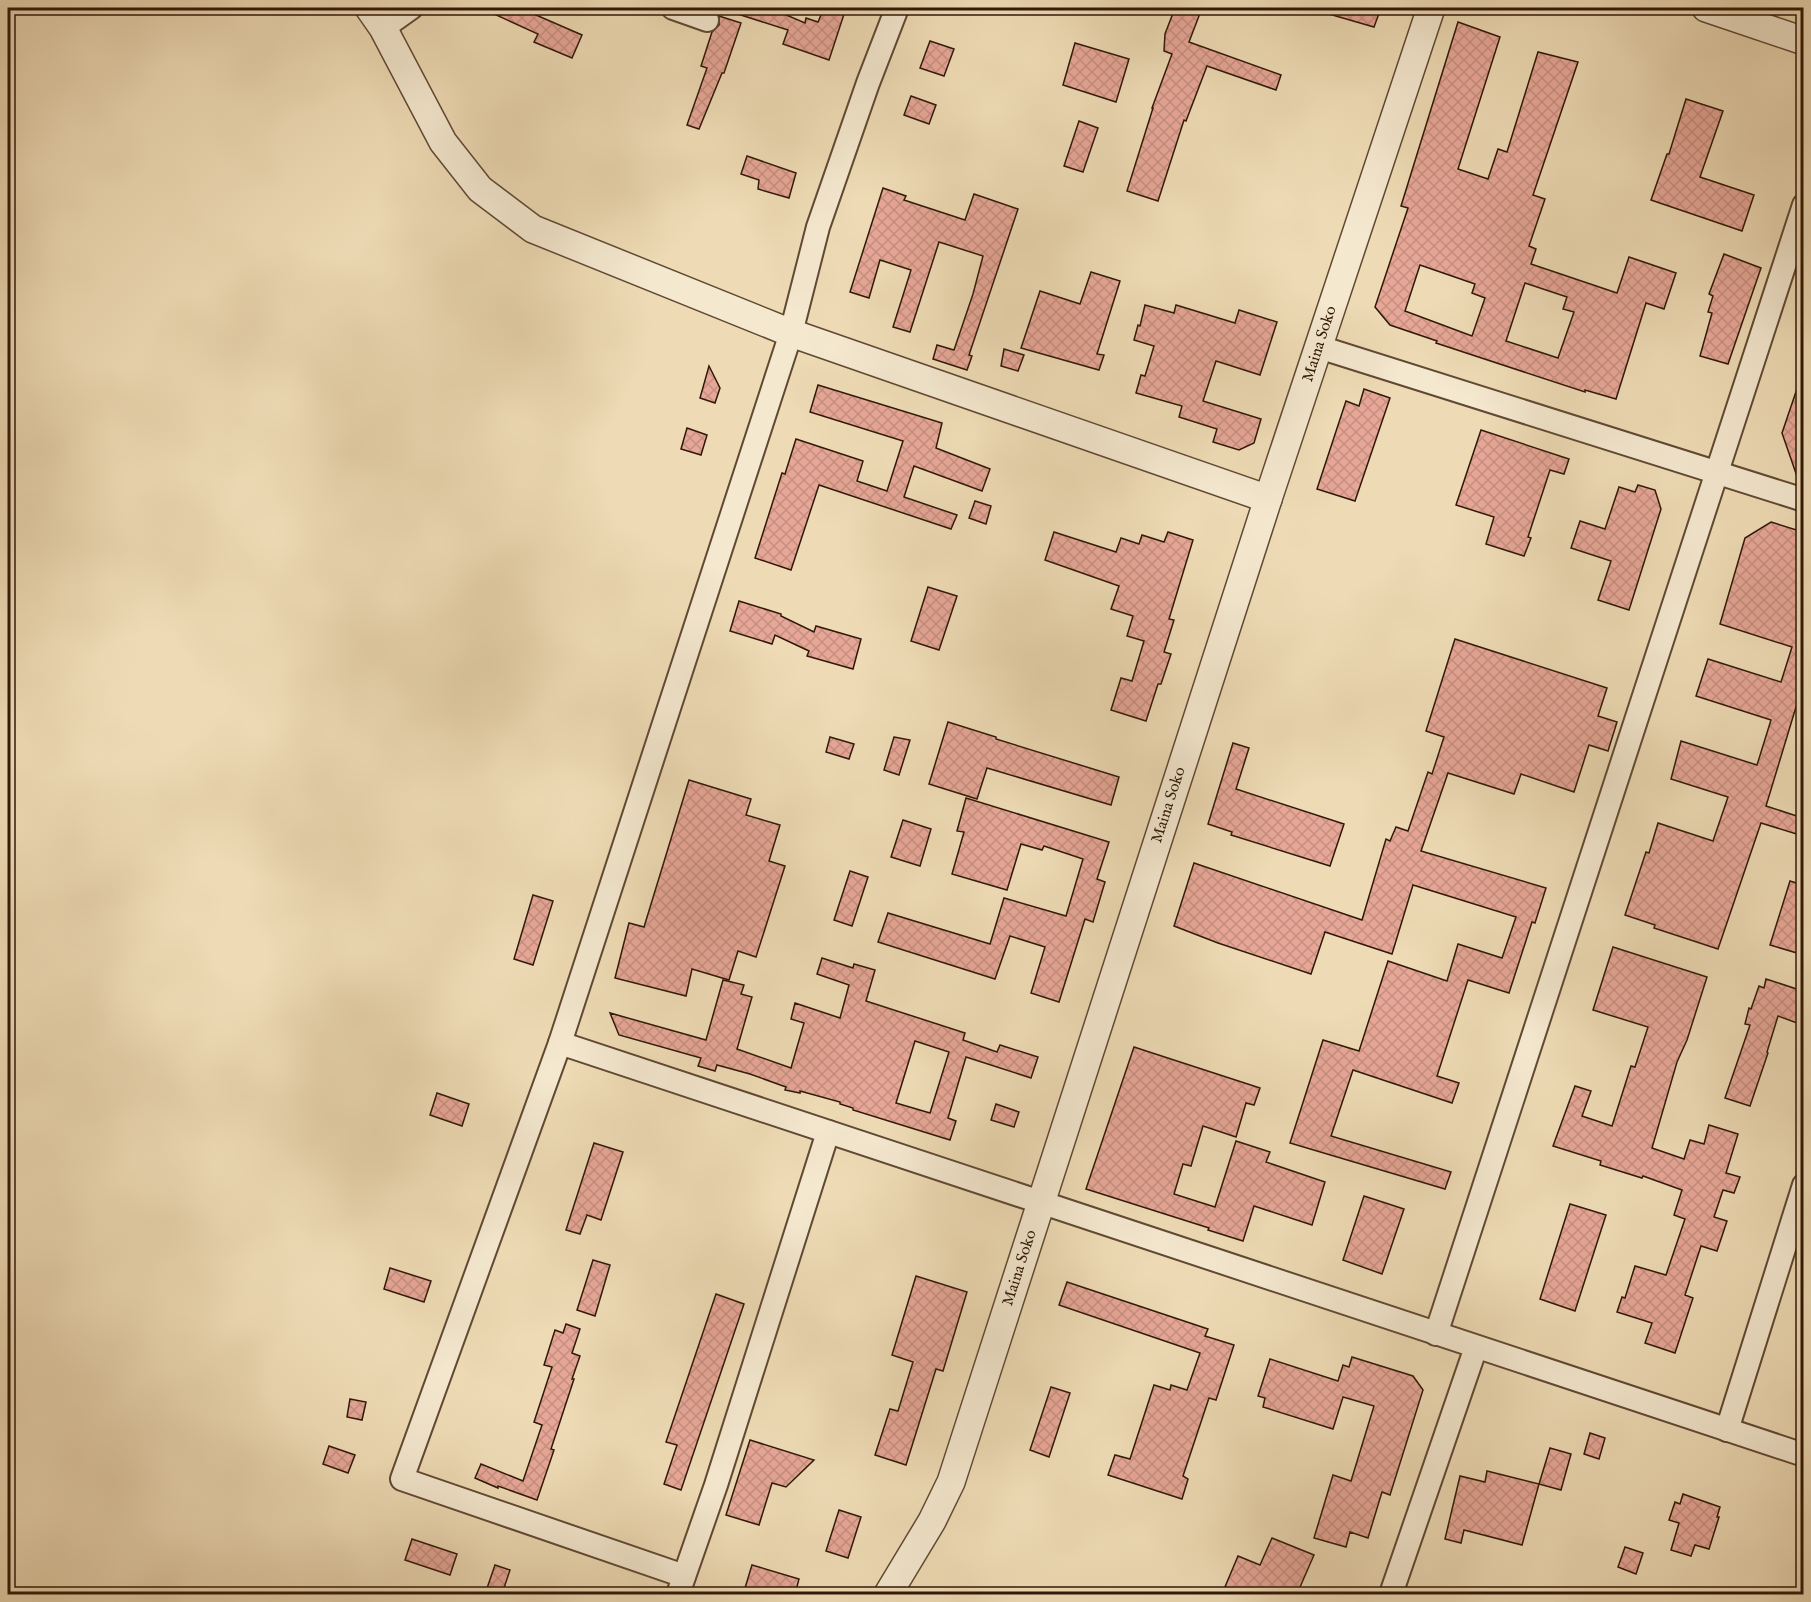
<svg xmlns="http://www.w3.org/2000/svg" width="1811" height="1602" viewBox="0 0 1811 1602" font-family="'IM FELL English',serif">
	<defs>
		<pattern id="building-cross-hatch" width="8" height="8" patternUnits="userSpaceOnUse" patternTransform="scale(1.5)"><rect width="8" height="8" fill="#e7a797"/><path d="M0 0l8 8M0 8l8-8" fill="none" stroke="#c68f81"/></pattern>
	</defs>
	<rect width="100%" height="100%" fill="#eedbb5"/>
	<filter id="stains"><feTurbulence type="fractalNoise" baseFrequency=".00333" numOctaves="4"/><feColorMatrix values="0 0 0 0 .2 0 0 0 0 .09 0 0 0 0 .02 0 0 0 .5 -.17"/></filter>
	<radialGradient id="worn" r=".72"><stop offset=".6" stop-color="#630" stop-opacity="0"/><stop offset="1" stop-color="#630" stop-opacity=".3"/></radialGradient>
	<g fill="url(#building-cross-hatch)" stroke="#301808" stroke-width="1.5" fill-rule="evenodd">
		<polygon points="481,8 520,8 582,35 572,58 534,42 538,34"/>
		<polygon points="728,8 770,8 805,23 806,18 818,22 824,8 846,8 829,60 783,44 788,30 728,11"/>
		<polygon points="1175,8 1202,8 1189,42 1281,75 1276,90 1207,66 1186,121 1184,120 1158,201 1127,191 1153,108 1152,108 1172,54 1164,51 1165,34"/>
		<polygon points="1323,8 1381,8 1374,27 1322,12"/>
		<polygon points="719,16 741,23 724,73 722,73 699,129 687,125 707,68 701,66 712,32 719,25"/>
		<path d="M1458,22L1500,37L1458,169L1488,179L1498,149L1507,152L1538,52L1578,62L1533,195L1545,199L1529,246L1536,249L1531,264L1617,293L1629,257L1676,273L1664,309L1646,303L1616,399L1585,390V392L1436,343L1437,341L1390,325L1375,307L1408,208L1401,206ZM1420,265L1475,284L1472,293L1485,298L1472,336L1405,311ZM1525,283L1567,297L1563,309L1574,312L1558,358L1506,341Z"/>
		<polygon points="930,41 954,49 944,76 920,68"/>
		<polygon points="1075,43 1129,59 1116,102 1063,85"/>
		<polygon points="911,96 936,105 929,124 904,115"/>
		<polygon points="1686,99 1723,111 1700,177 1754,195 1742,231 1651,200 1667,154 1669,154"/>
		<polygon points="1079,121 1098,128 1083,172 1064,166"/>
		<polygon points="747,156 796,173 789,198 758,189 759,180 741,174"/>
		<polygon points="883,188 906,196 904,200 965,220 974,194 1018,209 969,355 972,356 967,370 933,359 937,345 954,350 973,294 983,256 939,242 910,332 893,327 911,270 880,260 869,298 850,292"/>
		<polygon points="1724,254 1761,268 1728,364 1700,356 1712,313 1708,312 1713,296 1709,294"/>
		<polygon points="1091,272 1120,281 1097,354 1104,355 1099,370 1021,348 1040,291 1080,304"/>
		<polygon points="1145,305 1174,313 1176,305 1235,323 1239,310 1277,322 1260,375 1216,361 1203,401 1261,419 1254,443 1239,450 1213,442 1217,429 1179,417 1182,406 1136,393 1141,375 1145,376 1154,346 1134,340 1138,325 1140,326"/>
		<polygon points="1004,349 1024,355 1018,371 1001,366"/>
		<polygon points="709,366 720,388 715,403 700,398"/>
		<polygon points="1801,377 1803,377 1803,486 1800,485 1782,433"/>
		<polygon points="818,385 942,423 936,448 990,469 982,491 914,466 904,497 957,515 951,529 819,485 791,570 755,558 782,473 785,474 796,439 863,461 857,481 887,491 903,441 810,412"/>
		<polygon points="1364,389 1390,398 1355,501 1317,489 1346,401 1359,406"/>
		<polygon points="687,428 707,435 701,455 681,449"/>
		<polygon points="1481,430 1569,459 1564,474 1550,470 1528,537 1531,538 1524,556 1486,544 1494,517 1456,505"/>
		<polygon points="1638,485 1655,490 1661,509 1629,610 1598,600 1611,561 1571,548 1580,521 1605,529 1619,487 1635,492"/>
		<polygon points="975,501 991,506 986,524 969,518"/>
		<polygon points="1771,522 1803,532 1803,684 1766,806 1803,818 1803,836 1761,823 1718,949 1654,928 1655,925 1625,915 1646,852 1649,853 1658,823 1713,841 1728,797 1671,779 1681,741 1757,765 1771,720 1696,696 1708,659 1781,682 1792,647 1720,624 1745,538"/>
		<polygon points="1054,532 1116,552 1121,538 1139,544 1142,535 1164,542 1168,532 1193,540 1169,619 1174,620 1164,652 1171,654 1161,684 1158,684 1146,721 1111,710 1121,678 1132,681 1144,641 1127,636 1133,616 1111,609 1119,586 1045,560"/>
		<polygon points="928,587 957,596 939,650 911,641"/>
		<polygon points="739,601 781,614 781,616 814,632 816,626 861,639 853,669 807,656 809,651 775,635 772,644 730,631"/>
		<polygon points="1455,639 1607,688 1598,716 1617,722 1608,751 1589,745 1574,792 1521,774 1514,794 1448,773 1421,851 1546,888 1535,923 1532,922 1509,993 1468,980 1437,1076 1459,1083 1452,1103 1353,1070 1331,1136 1451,1172 1445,1189 1290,1143 1323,1040 1359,1051 1388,961 1447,981 1458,944 1502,958 1516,917 1413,885 1392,954 1325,932 1311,974 1218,943 1174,926 1194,863 1362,920 1386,839 1390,841 1396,827 1408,831 1428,772 1432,774 1444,737 1426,731"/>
		<polygon points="948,722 996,737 996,739 1119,777 1111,805 987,768 977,799 929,784"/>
		<polygon points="830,737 854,744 849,759 826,752"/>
		<polygon points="894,737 910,740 899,775 884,770"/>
		<polygon points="1233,743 1249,748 1236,789 1344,824 1330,866 1231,835 1232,832 1208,824"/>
		<polygon points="689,780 751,799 746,815 780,825 769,861 785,866 756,957 738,951 729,980 692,969 686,996 615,978 629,923 644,927"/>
		<polygon points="966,798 1109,842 1097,879 1105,882 1093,922 1085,919 1059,1002 1031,993 1045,947 1010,936 995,979 878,942 888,913 990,944 1004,898 1066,916 1083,859 1044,846 1042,850 1021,844 1007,890 952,874 964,832 957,831"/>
		<polygon points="903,820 931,829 920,866 891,857"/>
		<polygon points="850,871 868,877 852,926 834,920"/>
		<polygon points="1790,881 1803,885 1803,934 1797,953 1770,945"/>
		<polygon points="533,895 553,901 533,965 514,959"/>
		<polygon points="1613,947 1707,977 1687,1040 1677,1062 1652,1148 1684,1159 1690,1140 1704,1144 1709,1125 1738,1134 1726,1173 1740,1177 1734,1193 1723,1190 1714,1217 1727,1221 1717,1251 1701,1246 1685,1295 1693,1298 1675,1353 1645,1343 1652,1323 1617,1312 1622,1297 1625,1298 1635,1266 1666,1275 1685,1219 1674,1215 1682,1190 1643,1176 1642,1178 1600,1165 1601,1161 1553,1146 1575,1086 1591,1091 1582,1116 1612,1126 1631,1066 1635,1067 1648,1027 1593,1010"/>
		<path d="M822,958L853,968L854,964L875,970L866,1001L965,1033L963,1040L997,1052L1000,1045L1038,1057L1031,1078L966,1057L948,1118L956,1121L950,1140L853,1110V1108L840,1104V1102L800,1091V1093L785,1090L786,1087L750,1074L717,1065L715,1071L698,1066L701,1058L619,1035L610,1013L706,1040L723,980L744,985L741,994L752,997L737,1049L791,1068L804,1023L791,1019L795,1003L840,1018L849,985L817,974ZM915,1041L949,1052L930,1113L896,1103Z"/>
		<polygon points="1766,979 1803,991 1803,1003 1797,1023 1778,1016 1767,1052 1768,1053 1750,1106 1725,1098 1750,1025 1745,1024 1749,1008 1751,1009 1759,986 1764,988"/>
		<polygon points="1134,1047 1260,1088 1254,1105 1246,1103 1236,1137 1203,1126 1191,1166 1183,1164 1174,1194 1215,1207 1236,1141 1270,1152 1266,1162 1325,1182 1312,1225 1254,1206 1243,1241 1208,1230 1209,1228 1086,1189"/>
		<polygon points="437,1093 469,1104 462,1126 430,1115"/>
		<polygon points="996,1104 1019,1112 1014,1127 991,1120"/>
		<polygon points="594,1143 623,1152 601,1220 587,1215 580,1234 566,1230"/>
		<polygon points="1364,1196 1404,1209 1382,1274 1343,1260"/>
		<polygon points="1570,1204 1606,1215 1575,1311 1540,1299"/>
		<polygon points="593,1260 610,1265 595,1316 577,1310"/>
		<polygon points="390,1268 431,1281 424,1302 384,1289"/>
		<polygon points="916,1276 967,1292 943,1371 936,1369 906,1465 875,1455 890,1409 898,1411 913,1362 892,1355"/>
		<polygon points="1067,1282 1208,1329 1205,1336 1234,1345 1216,1400 1209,1398 1183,1476 1188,1479 1182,1499 1108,1475 1115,1455 1130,1459 1154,1385 1170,1390 1171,1385 1187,1390 1200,1353 1059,1305"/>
		<polygon points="716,1294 744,1304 681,1490 664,1484 677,1445 666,1442"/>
		<polygon points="566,1324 580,1329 572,1353 580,1356 572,1379 574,1379 551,1449 554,1450 537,1500 498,1486 498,1488 475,1478 481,1464 523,1481 542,1425 534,1422 552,1367 544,1365 555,1330 563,1333"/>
		<polygon points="1352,1357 1413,1376 1423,1390 1390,1495 1382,1492 1368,1538 1350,1532 1346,1547 1314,1538 1333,1475 1351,1481 1374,1406 1343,1397 1333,1429 1263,1407 1265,1398 1258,1396 1270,1359 1338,1381 1343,1365 1349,1367"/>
		<polygon points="1051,1387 1070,1393 1049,1457 1030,1450"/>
		<polygon points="350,1399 366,1402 362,1420 347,1417"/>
		<polygon points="1590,1433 1605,1438 1599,1459 1584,1454"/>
		<polygon points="750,1440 814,1460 786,1487 772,1483 759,1525 726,1515"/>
		<polygon points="329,1446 355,1455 348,1473 323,1464"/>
		<polygon points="1550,1448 1571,1454 1561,1490 1539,1484"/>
		<polygon points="1487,1471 1539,1484 1522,1545 1464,1530 1461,1543 1445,1539 1460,1476 1485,1482"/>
		<polygon points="1683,1494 1720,1507 1717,1517 1719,1517 1709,1549 1695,1545 1691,1556 1671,1550 1679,1523 1669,1520 1675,1502 1680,1504"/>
		<polygon points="839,1510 861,1517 848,1558 826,1551"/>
		<polygon points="1272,1538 1314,1555 1297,1594 1222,1594 1238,1556 1260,1565"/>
		<polygon points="412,1539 457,1554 450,1575 405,1560"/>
		<polygon points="1625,1547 1643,1553 1636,1574 1618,1567"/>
		<polygon points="495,1565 510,1570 502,1594 485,1594"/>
		<polygon points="752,1565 799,1579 795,1594 767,1594 745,1588"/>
	</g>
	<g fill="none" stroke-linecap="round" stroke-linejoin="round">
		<defs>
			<g id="minor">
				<polyline points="673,8 707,20"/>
				<polyline points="383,28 411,8"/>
				<polyline points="1319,347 1804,500"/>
				<polyline points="560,1043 1804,1455"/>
				<polyline points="1436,1334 1804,205"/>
				<polyline points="1727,1430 1804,1185"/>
				<polyline points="684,1576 402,1479 560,1043 791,333 818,227 868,83 897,8"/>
				<polyline points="678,1594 716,1485 828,1132"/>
				<polyline points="1391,1594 1476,1347"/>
			</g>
			<g id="tertiary">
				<polyline points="369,8 383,28 443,142 480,189 533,229 791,333 1268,499"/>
				<polyline points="1706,8 1804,41"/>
				<polyline points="888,1594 932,1521 951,1482 1268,499 1431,8"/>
			</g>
		</defs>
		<use href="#minor" stroke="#604933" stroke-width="26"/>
		<use href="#tertiary" stroke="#604933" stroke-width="30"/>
		<use href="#minor" stroke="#f4e8cf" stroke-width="22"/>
		<use href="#tertiary" stroke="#f4e8cf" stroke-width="27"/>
	</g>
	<g text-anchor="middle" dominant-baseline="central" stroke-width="5" stroke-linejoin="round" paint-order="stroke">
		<g font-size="16" fill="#301808" stroke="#f4e8cf">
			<text transform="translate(1320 344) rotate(-72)">Maina Soko</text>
			<text transform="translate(1169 805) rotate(-72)">Maina Soko</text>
			<text transform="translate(1020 1268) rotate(-72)">Maina Soko</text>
		</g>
	</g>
	<rect width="1811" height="1602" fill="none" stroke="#eedbb5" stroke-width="30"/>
	<rect x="9" y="9" width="1793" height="1584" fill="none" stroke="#301808" stroke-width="3"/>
	<rect x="15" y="15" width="1781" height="1572" fill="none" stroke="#301808" stroke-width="1.5"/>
	<rect width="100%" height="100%" filter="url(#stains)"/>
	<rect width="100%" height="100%" fill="url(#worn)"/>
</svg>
